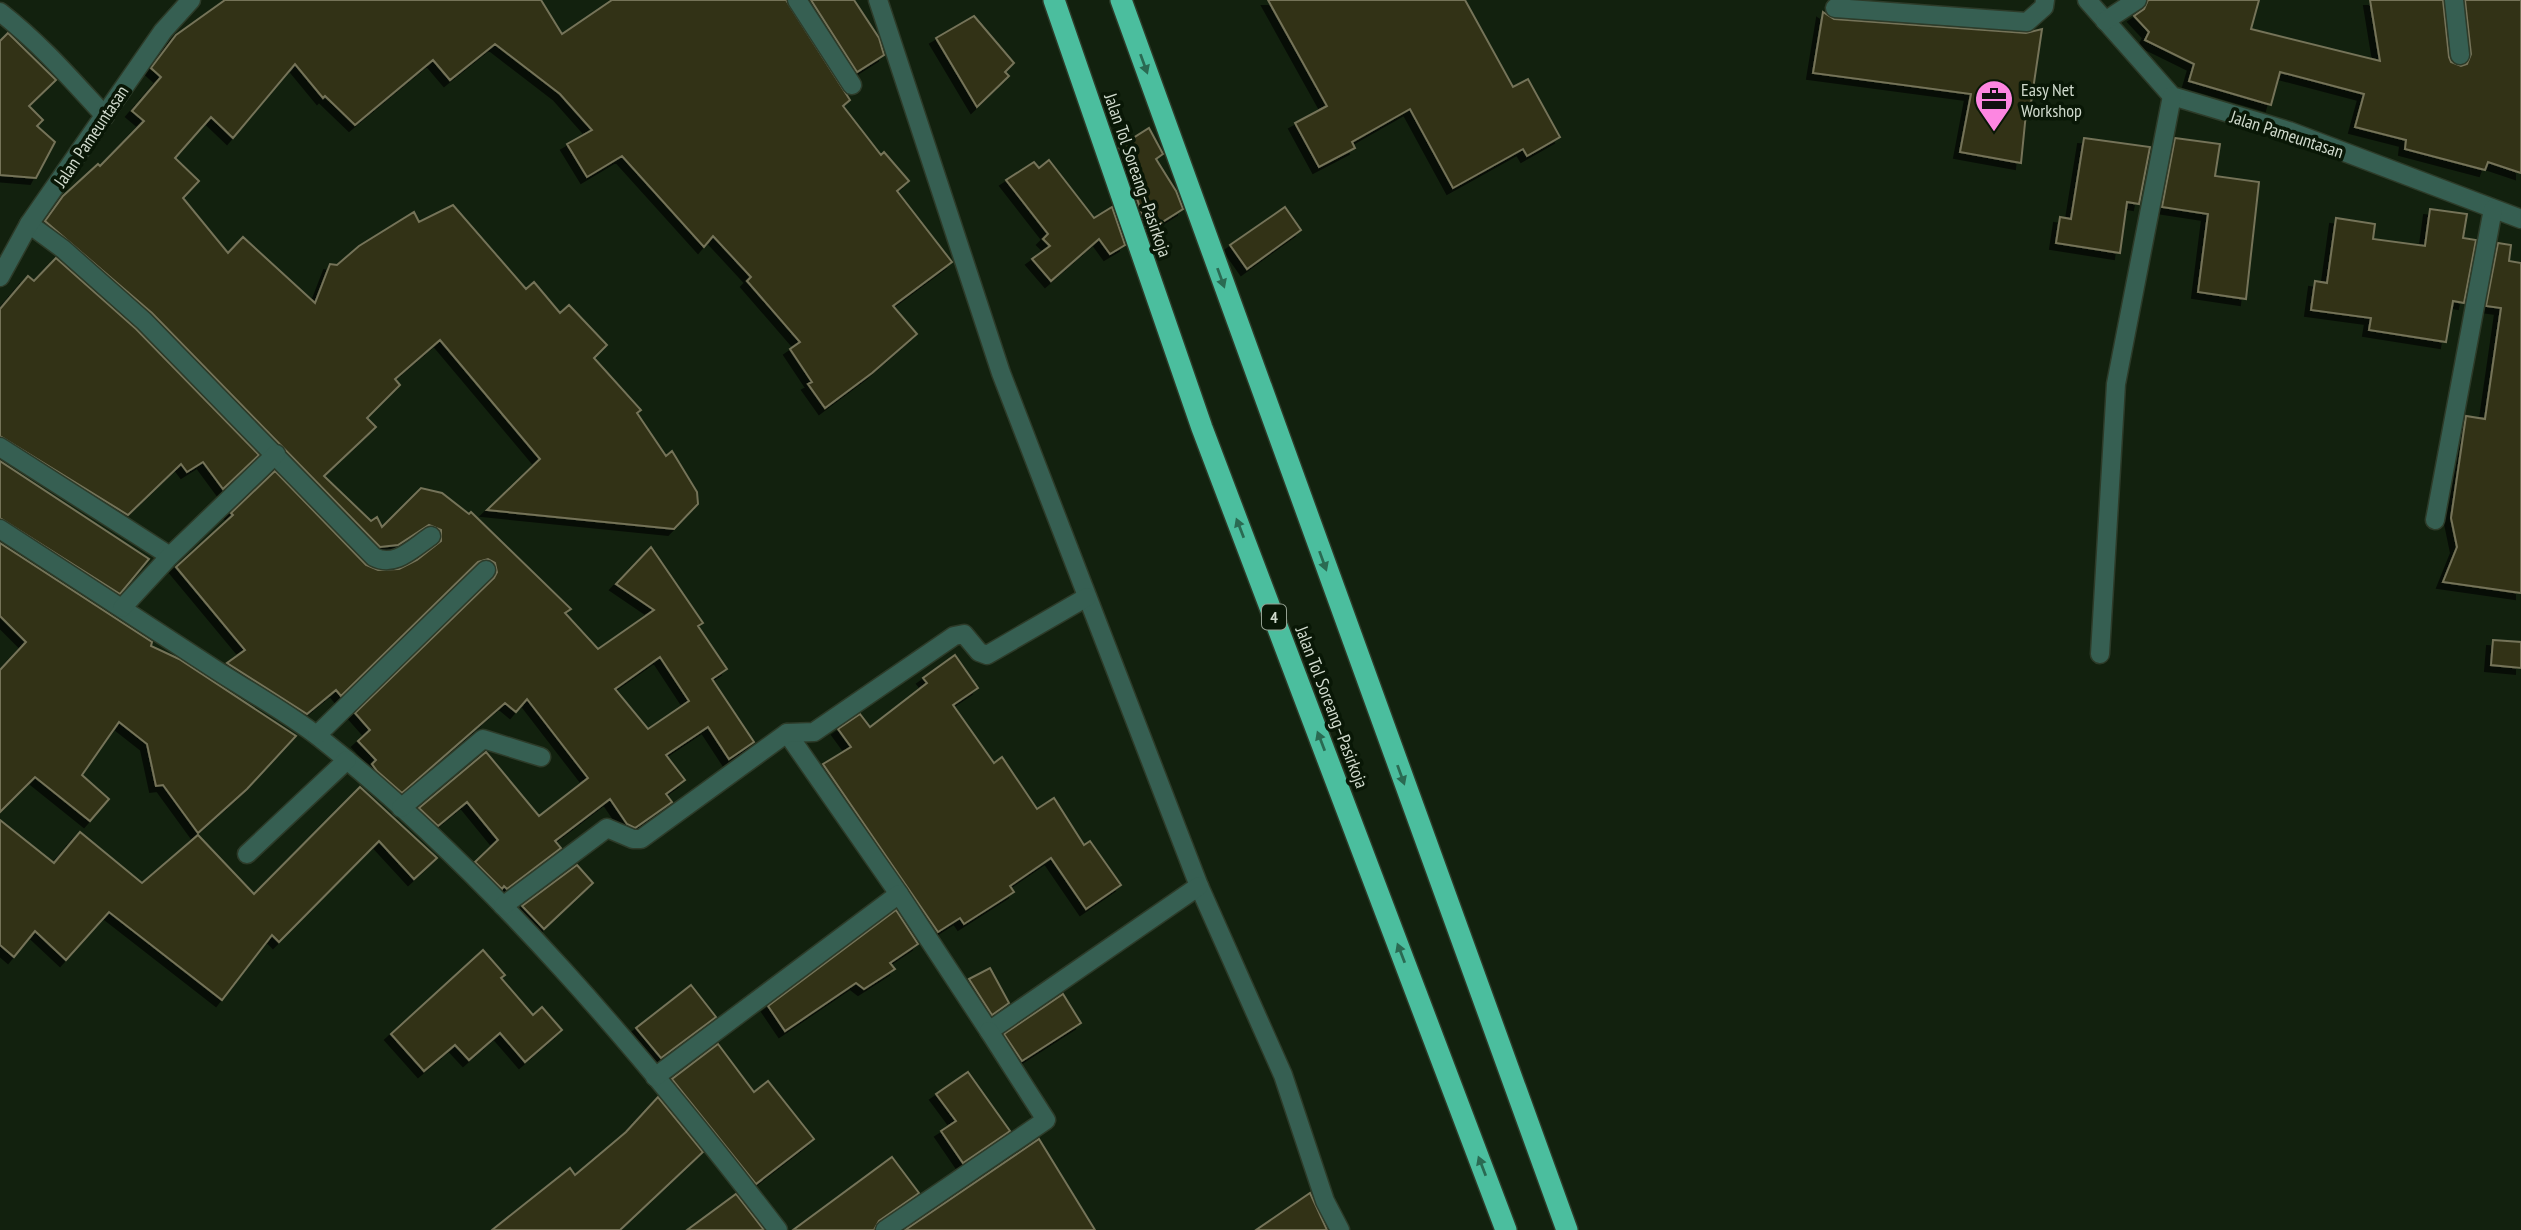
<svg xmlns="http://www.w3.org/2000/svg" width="2521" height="1230" viewBox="0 0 2521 1230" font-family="'PT Sans Narrow',sans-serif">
	<defs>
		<filter id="shadow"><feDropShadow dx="-6" dy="6" stdDeviation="0" flood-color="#0009"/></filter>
	</defs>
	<rect width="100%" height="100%" fill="#12210e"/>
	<g fill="#313017" stroke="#747358" stroke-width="2" fill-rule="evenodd" filter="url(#shadow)">
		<path d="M225,0H541L562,34L612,0H786L850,100L843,106L881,155L884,152L909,181L897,191L952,262L893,306L917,334L872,373L825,408L808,384L812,382L790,349L800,342L747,281L751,277L713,236L704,247L622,156L587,177L567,144L592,130L560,94L495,44L450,80L433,60L355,125L325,96L323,98L295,64L233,138L211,117L175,158L199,181L183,198L228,253L243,237L315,303L330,264L337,265L359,246L414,212L419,222L453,205L526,289L534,282L560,313L569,305L607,345L594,358L641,410L637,413L666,456L672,451L697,492L698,504L674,529L487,510L540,459L440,340L395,379L400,385L367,418L376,427L324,476L371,521L377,517L382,527L421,488L442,493L469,514L471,512L571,609L565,613L598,649L654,610L616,584L651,547L703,623L698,626L727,669L712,679L754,742L729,759L708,727L666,755L685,780L666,794L672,802L635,828L627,824L610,799L555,841L561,848L507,889L504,886L502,889L475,862L498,840L467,802L438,826L419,808L486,752L539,816L588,778L527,699L516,712L505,703L402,793L377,771L372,764L376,760L358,741L370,730L355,713L494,578L497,572L495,563L488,559L478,562L341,696L336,690L307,714L227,663L245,650L176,567L233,515L231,513L275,471L366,565L378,570L399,569L417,560L441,541V530L429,525L398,545L380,547L152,313L45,221L63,196L98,164L100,166L144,121L132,111L161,77L151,68L176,35ZM660,657L689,701L648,729L615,689Z"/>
		<polygon points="811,0 854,0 879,38 884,55 857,72"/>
		<polygon points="1268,0 1465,0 1513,87 1528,79 1560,137 1527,156 1523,149 1453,188 1410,109 1352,142 1355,148 1319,167 1295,123 1327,106"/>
		<polygon points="2148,0 2259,0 2251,29 2380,61 2370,0 2443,0 2449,57 2451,62 2461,66 2467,64 2471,54 2465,0 2521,0 2521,173 2488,162 2485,170 2405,149 2406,140 2355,127 2364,94 2280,72 2271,105 2189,81 2194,64 2145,40 2149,32 2134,16 2144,9"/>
		<polygon points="1823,12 1834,19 2026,33 2042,29 2031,103 2027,103 2021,163 1960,152 1971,94 1813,73"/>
		<polygon points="974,16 1014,63 1005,72 1009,76 977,107 936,38"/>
		<polygon points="8,33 56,80 29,106 43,120 37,126 55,142 36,178 0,175 0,41"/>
		<polygon points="1149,128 1163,154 1156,159 1176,191 1183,209 1148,231 1135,193 1138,190 1119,147"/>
		<polygon points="2084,138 2150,147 2139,204 2127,202 2120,253 2056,243 2060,217 2071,219"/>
		<polygon points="2175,138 2220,144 2215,176 2259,182 2246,299 2198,292 2208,214 2162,207"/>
		<polygon points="1049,160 1094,218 1112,207 1125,245 1110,254 1099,239 1051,281 1032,259 1050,246 1043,239 1048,234 1006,180 1034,162 1039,168"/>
		<polygon points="1285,207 1301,230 1247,269 1230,245"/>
		<polygon points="2430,209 2467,214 2463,238 2476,240 2464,303 2453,301 2446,342 2369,330 2371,318 2311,310 2315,281 2327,283 2336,218 2375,224 2373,239 2425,246"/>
		<polygon points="2498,243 2511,245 2509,261 2521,263 2521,593 2443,582 2457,547 2451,518 2466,416 2485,419 2501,308 2486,306"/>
		<polygon points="56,258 136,329 259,455 223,489 203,462 187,472 181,464 128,515 0,436 0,309 28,276 34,281"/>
		<polygon points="0,461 149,559 120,594 0,518"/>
		<polygon points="0,543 152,642 151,646 179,659 296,736 247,789 198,833 163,785 156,786 147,744 119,722 82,775 109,799 90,821 35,777 0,812 0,670 26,642 0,616"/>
		<polygon points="2493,640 2521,642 2521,668 2491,665"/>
		<polygon points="955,655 978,688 953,705 994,763 1002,757 1037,809 1054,798 1084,845 1090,841 1121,885 1086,909 1051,858 1010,886 1014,892 964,924 960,918 938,932 823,764 851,747 838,729 860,714 870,727 927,683 923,678"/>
		<polygon points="360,787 437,858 414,879 379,841 279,942 272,935 222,1000 109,912 66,960 35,931 14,957 0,945 0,820 54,863 80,832 142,883 198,835 254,894"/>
		<polygon points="577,865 593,883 544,929 522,906"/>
		<polygon points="896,910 918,944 890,963 895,969 864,989 856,983 785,1031 768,1006"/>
		<polygon points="483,950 505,975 501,978 533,1015 542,1007 562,1030 525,1062 500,1033 469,1060 455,1045 424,1071 391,1034"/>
		<polygon points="990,968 1009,1003 992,1015 969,979"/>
		<polygon points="691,985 716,1017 661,1058 636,1028"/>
		<polygon points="1063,994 1081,1023 1022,1061 1004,1034"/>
		<polygon points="718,1044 754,1092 768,1081 814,1139 756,1184 672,1079"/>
		<polygon points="968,1072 1010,1131 963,1163 941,1131 956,1121 936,1094"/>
		<polygon points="658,1097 703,1152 620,1230 492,1230 570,1168 575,1175 626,1132"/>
		<polygon points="1039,1139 1095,1230 905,1230"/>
		<polygon points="892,1157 919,1193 879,1221 874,1230 793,1230"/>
		<polygon points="1310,1193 1327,1230 1256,1230"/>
		<polygon points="736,1194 764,1230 687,1230"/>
	</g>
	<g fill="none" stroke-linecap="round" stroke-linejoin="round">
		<defs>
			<g id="minor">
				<polyline points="797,0 852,85"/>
				<polyline points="878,0 1001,373 1199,886 1283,1075 1325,1201 1340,1230"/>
				<polyline points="2087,0 2172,96 2289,131 2521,219"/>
				<polyline points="2454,0 2460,55"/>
				<polyline points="1835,8 2027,22 2044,7 2045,0"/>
				<path d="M0,12C41,44 70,78 105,116"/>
				<polyline points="2105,21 2137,0"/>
				<path d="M29,224L63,249L144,321L374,557C395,568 413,548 431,536"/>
				<polyline points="0,277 29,224 163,31 191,0"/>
				<polyline points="0,447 170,556"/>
				<polyline points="2435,520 2493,209"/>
				<path d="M0,529C71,575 142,622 213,668C248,691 287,712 320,738C490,873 646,1058 778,1230"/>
				<polyline points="122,608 170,556 276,454"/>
				<polyline points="2100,654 2116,384 2172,96"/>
				<polyline points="787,733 899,894"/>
				<polyline points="317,735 486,570"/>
				<polyline points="401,808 483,739 541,757"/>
				<polyline points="247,854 347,760"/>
				<polyline points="503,906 607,828 633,839 641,839 787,733 814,732 954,636 964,634 979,652 987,655 1087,597"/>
				<polyline points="655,1077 899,894 989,1031 1199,886"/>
				<polyline points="885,1230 1046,1120 989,1031"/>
			</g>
			<g id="highway">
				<polyline points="1054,0 1202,428 1506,1230"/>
				<polyline points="1121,0 1567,1230"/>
			</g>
		</defs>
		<use href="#minor" stroke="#2d3b29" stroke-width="21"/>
		<use href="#highway" stroke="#2d3b29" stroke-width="24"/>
		<use href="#minor" stroke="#365f52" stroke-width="18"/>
		<use href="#highway" stroke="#4bbe9e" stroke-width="21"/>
	</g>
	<defs><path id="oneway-solid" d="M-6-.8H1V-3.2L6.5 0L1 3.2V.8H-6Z" transform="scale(1.75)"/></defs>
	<g fill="#2a6a52">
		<use href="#oneway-solid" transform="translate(1144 64) rotate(70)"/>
		<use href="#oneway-solid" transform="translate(1221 278) rotate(70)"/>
		<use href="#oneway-solid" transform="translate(1240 528) rotate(-111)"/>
		<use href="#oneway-solid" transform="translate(1323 561) rotate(70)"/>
		<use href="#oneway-solid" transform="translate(1321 741) rotate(-111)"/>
		<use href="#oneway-solid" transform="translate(1401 775) rotate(70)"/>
		<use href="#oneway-solid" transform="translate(1401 953) rotate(-111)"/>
		<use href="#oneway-solid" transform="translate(1482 1166) rotate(-111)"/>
	</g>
	<defs>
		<symbol id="office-pin" viewBox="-11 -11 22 30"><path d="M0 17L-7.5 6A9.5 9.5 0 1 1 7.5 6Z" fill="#fd86e1" stroke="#091706"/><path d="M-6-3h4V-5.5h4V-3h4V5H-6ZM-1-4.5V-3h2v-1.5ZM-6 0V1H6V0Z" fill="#111"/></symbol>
	</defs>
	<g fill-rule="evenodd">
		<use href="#office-pin" x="1972" y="77" width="44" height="60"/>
	</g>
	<g text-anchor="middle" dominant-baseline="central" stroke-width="7" stroke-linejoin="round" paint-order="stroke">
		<rect fill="#091706" stroke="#94a091" stroke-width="2" x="1262" y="604.5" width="24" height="25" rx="5"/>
		<g font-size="16" font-weight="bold" fill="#d0dacd">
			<text x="1274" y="617">4</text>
		</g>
		<g font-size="18" fill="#d0dacd" stroke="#091706" text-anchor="start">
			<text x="2021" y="89">Easy Net<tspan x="2021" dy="21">Workshop</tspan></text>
		</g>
		<g font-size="18" fill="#d0dacd" stroke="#091706">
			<text transform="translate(2287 134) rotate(18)">Jalan Pameuntasan</text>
			<text transform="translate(91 136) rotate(-56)">Jalan Pameuntasan</text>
			<text transform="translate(1138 175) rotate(71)">Jalan Tol Soreang–Pasirkoja</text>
			<text transform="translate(1332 707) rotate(69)">Jalan Tol Soreang–Pasirkoja</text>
		</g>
	</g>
</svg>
